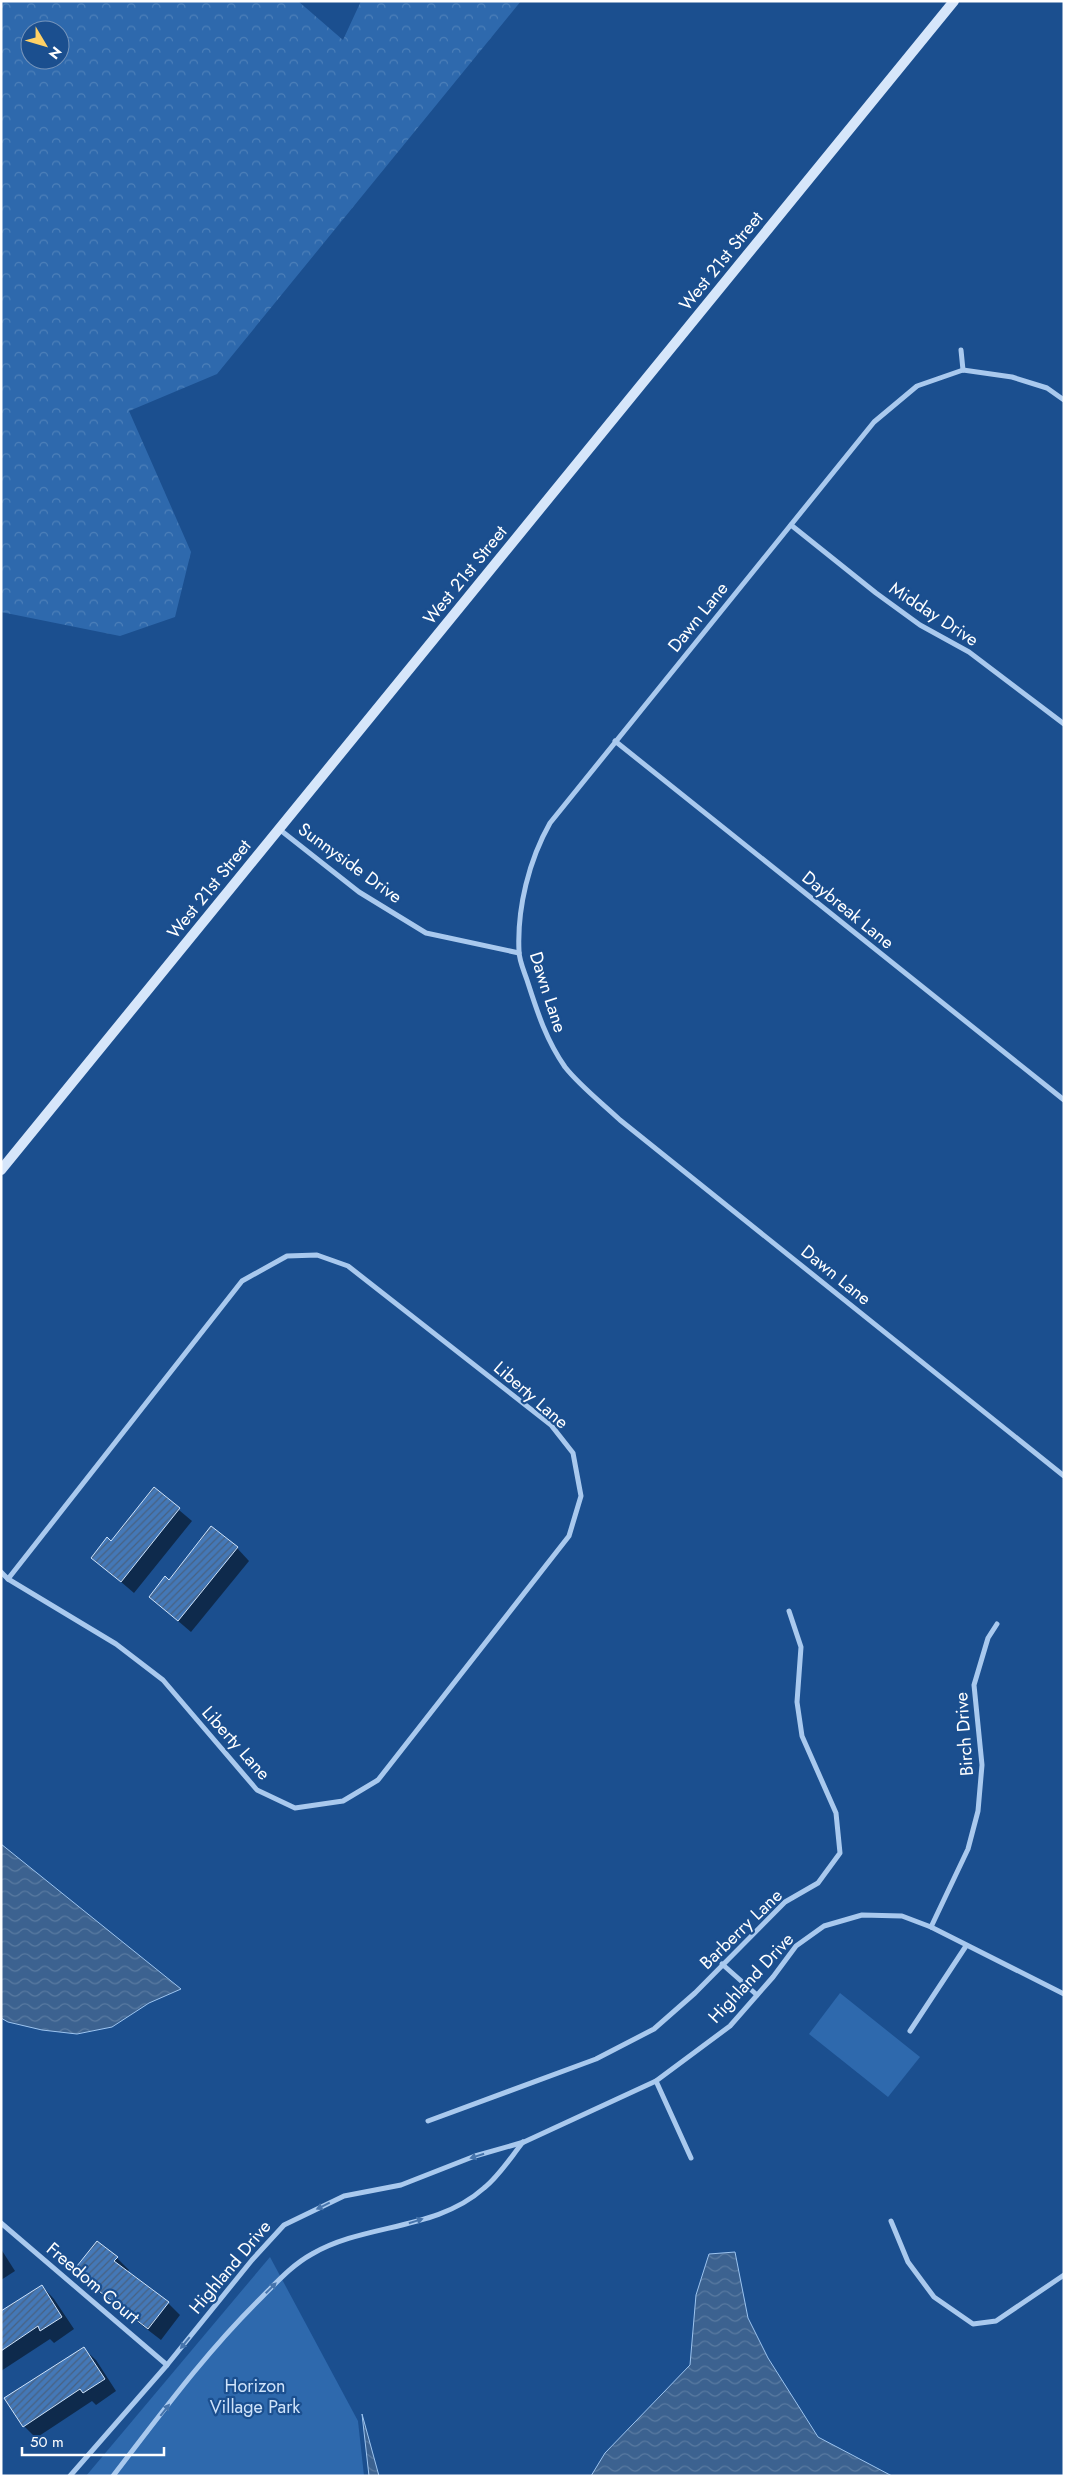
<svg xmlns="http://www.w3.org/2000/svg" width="1065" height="2477" viewBox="0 0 1065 2477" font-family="Jost,sans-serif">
	<defs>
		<pattern id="forest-crowns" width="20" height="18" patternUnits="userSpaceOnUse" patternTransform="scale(1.25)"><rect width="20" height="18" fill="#2e69ad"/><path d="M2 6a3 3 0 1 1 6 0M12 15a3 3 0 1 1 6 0" fill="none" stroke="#4d80b9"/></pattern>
		<pattern id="water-waves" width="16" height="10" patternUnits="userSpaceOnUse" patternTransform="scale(1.25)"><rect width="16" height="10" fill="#3c6290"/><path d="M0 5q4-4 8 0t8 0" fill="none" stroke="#597aa1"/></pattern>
		<pattern id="building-hatch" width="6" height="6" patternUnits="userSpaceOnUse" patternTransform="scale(1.25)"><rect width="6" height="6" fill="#4478b7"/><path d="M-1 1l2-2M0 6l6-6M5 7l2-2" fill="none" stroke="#486282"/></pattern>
	</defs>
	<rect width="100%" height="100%" fill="#1b4f8f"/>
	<g fill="#2e69ad">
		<polygon points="840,1993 920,2057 888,2097 809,2034"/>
		<polygon points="270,2257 358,2421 364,2476 86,2476"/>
	</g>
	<path fill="url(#forest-crowns)" fill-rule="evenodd" d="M1,1H298L343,40L361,1H521L217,374L129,411L191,552L175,617L120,636L1,612ZM30,30H60V60H30Z"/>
	<g fill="url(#water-waves)" stroke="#9cc4f0">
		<polygon points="1,1844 181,1989 149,2003 112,2027 77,2034 42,2030 8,2022 1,2018"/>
		<polygon points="735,2252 748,2318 768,2358 818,2437 892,2476 591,2476 605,2453 690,2365 696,2295 709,2254"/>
		<polygon points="362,2414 379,2476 369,2476"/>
	</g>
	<g fill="#0007">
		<polygon points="154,1489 192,1521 134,1593 93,1558 112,1543"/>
		<polygon points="237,1548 249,1561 191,1632 150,1597 169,1582"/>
		<polygon points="1,2249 15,2271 1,2280"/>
		<polygon points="117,2258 129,2270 127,2272 168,2303 180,2315 161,2340 87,2283 75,2271"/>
		<polygon points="42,2286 54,2299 74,2329 54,2343 50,2339 1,2371 1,2312"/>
		<polygon points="83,2348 96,2360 116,2391 96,2405 92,2401 36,2438 24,2426"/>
	</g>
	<g fill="url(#building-hatch)" stroke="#cfe3fa">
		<polygon points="154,1487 180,1508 121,1582 91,1558 107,1537 111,1541"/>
		<polygon points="211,1526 238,1547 178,1621 149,1597 165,1576 169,1580"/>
		<polygon points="97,2241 118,2257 114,2261 169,2302 148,2329 73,2271"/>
		<polygon points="42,2285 62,2317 40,2331 38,2326 1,2351 1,2311"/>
		<polygon points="84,2347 105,2379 83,2393 80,2389 23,2427 4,2398"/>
	</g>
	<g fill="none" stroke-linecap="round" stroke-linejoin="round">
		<g stroke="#a9c9ee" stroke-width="5">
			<polyline points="961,350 963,370"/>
			<path d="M1064,400L1047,388L1012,377L963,370L917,386L874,422L550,823C529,860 517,908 519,951C519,960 524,971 527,980C537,1011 546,1040 565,1067C580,1086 602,1103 620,1120L1064,1476"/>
			<polyline points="791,525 876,593 920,625 969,652 1064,724"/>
			<polyline points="615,741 1064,1100"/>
			<polyline points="279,829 359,892 426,933 519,953"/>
			<polygon points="317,1255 348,1266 551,1425 573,1453 581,1496 569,1536 378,1780 343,1801 295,1808 257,1790 163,1680 116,1644 8,1579 242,1281 287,1256"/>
			<polyline points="1,1572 8,1579"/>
			<polyline points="931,1927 968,1849 978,1811 982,1765 974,1685 988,1638 997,1624"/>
			<polyline points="722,1964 757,1995"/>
			<polyline points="910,2031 966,1946"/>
			<polyline points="656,2081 691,2158"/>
			<polyline points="428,2121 596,2059 654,2029 695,1993 785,1902 818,1883 840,1853 836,1813 802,1736 797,1702 801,1647 789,1611"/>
			<polyline points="891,2221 908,2262 934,2297 973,2324 996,2321 1064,2275"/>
			<polyline points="1,2223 167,2365"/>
			<polyline points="70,2476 167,2365 252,2260 284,2225 344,2196 401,2185 475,2156 524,2142 656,2081 730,2026 773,1977 796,1946 824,1926 862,1915 902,1916 931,1927 1064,1994"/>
			<path d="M113,2476C160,2415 206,2352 261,2298C277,2282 292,2265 312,2254C365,2223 436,2231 484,2188C499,2176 511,2157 523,2142"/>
		</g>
		<polyline stroke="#d6e6fa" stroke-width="10" points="1,1170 954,1"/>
	</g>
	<defs><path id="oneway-solid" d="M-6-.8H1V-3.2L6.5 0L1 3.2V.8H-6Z" transform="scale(1.25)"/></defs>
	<g fill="#4674ac">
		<use href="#oneway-solid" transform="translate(477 2156) rotate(162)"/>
		<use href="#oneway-solid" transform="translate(323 2206) rotate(154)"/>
		<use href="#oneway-solid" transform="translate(416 2221) rotate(-17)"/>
		<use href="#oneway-solid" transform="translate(271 2288) rotate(-45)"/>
		<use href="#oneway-solid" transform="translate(185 2343) rotate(129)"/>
		<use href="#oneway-solid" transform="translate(165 2410) rotate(-52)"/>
	</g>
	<g text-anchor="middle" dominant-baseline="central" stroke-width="4.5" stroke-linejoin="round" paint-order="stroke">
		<g font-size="18" fill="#fff" stroke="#1b4f8f">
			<text transform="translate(721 261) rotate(-51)">West 21st Street</text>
			<text transform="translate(465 575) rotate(-51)">West 21st Street</text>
			<text transform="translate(934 614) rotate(33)">Midday Drive</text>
			<text transform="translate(698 617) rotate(-51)">Dawn Lane</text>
			<text transform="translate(350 863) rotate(36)">Sunnyside Drive</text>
			<text transform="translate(209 889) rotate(-51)">West 21st Street</text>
			<text transform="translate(848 910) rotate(39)">Daybreak Lane</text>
			<text transform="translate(548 992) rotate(72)">Dawn Lane</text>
			<text transform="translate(836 1275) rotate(39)">Dawn Lane</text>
			<text transform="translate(531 1395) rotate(41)">Liberty Lane</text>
			<text transform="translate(964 1734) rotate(-94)">Birch Drive</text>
			<text transform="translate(236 1743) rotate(48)">Liberty Lane</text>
			<text transform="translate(741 1929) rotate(-44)">Barberry Lane</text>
			<text transform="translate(751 1978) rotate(-47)">Highland Drive</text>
			<text transform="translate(230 2267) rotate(-50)">Highland Drive</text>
			<text transform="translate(93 2283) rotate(40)">Freedom Court</text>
		</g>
		<g font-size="18" fill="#cfe3fa" stroke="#1b4f8f">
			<text x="255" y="2386">Horizon<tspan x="255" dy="21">Village Park</tspan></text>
		</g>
	</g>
	<rect width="1065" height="2477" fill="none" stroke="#ffffff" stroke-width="5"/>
	<g transform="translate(45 45) rotate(128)"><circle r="24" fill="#1b4f8f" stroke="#7695bc"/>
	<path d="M0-4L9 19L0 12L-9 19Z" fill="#ffd166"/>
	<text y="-8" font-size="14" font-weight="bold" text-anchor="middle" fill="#ffffff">N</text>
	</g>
	<path d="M22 2447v8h142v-8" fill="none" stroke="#ffffff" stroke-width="2.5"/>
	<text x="30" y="2447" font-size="15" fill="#ffffff" stroke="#1b4f8f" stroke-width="4" paint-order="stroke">50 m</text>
</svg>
